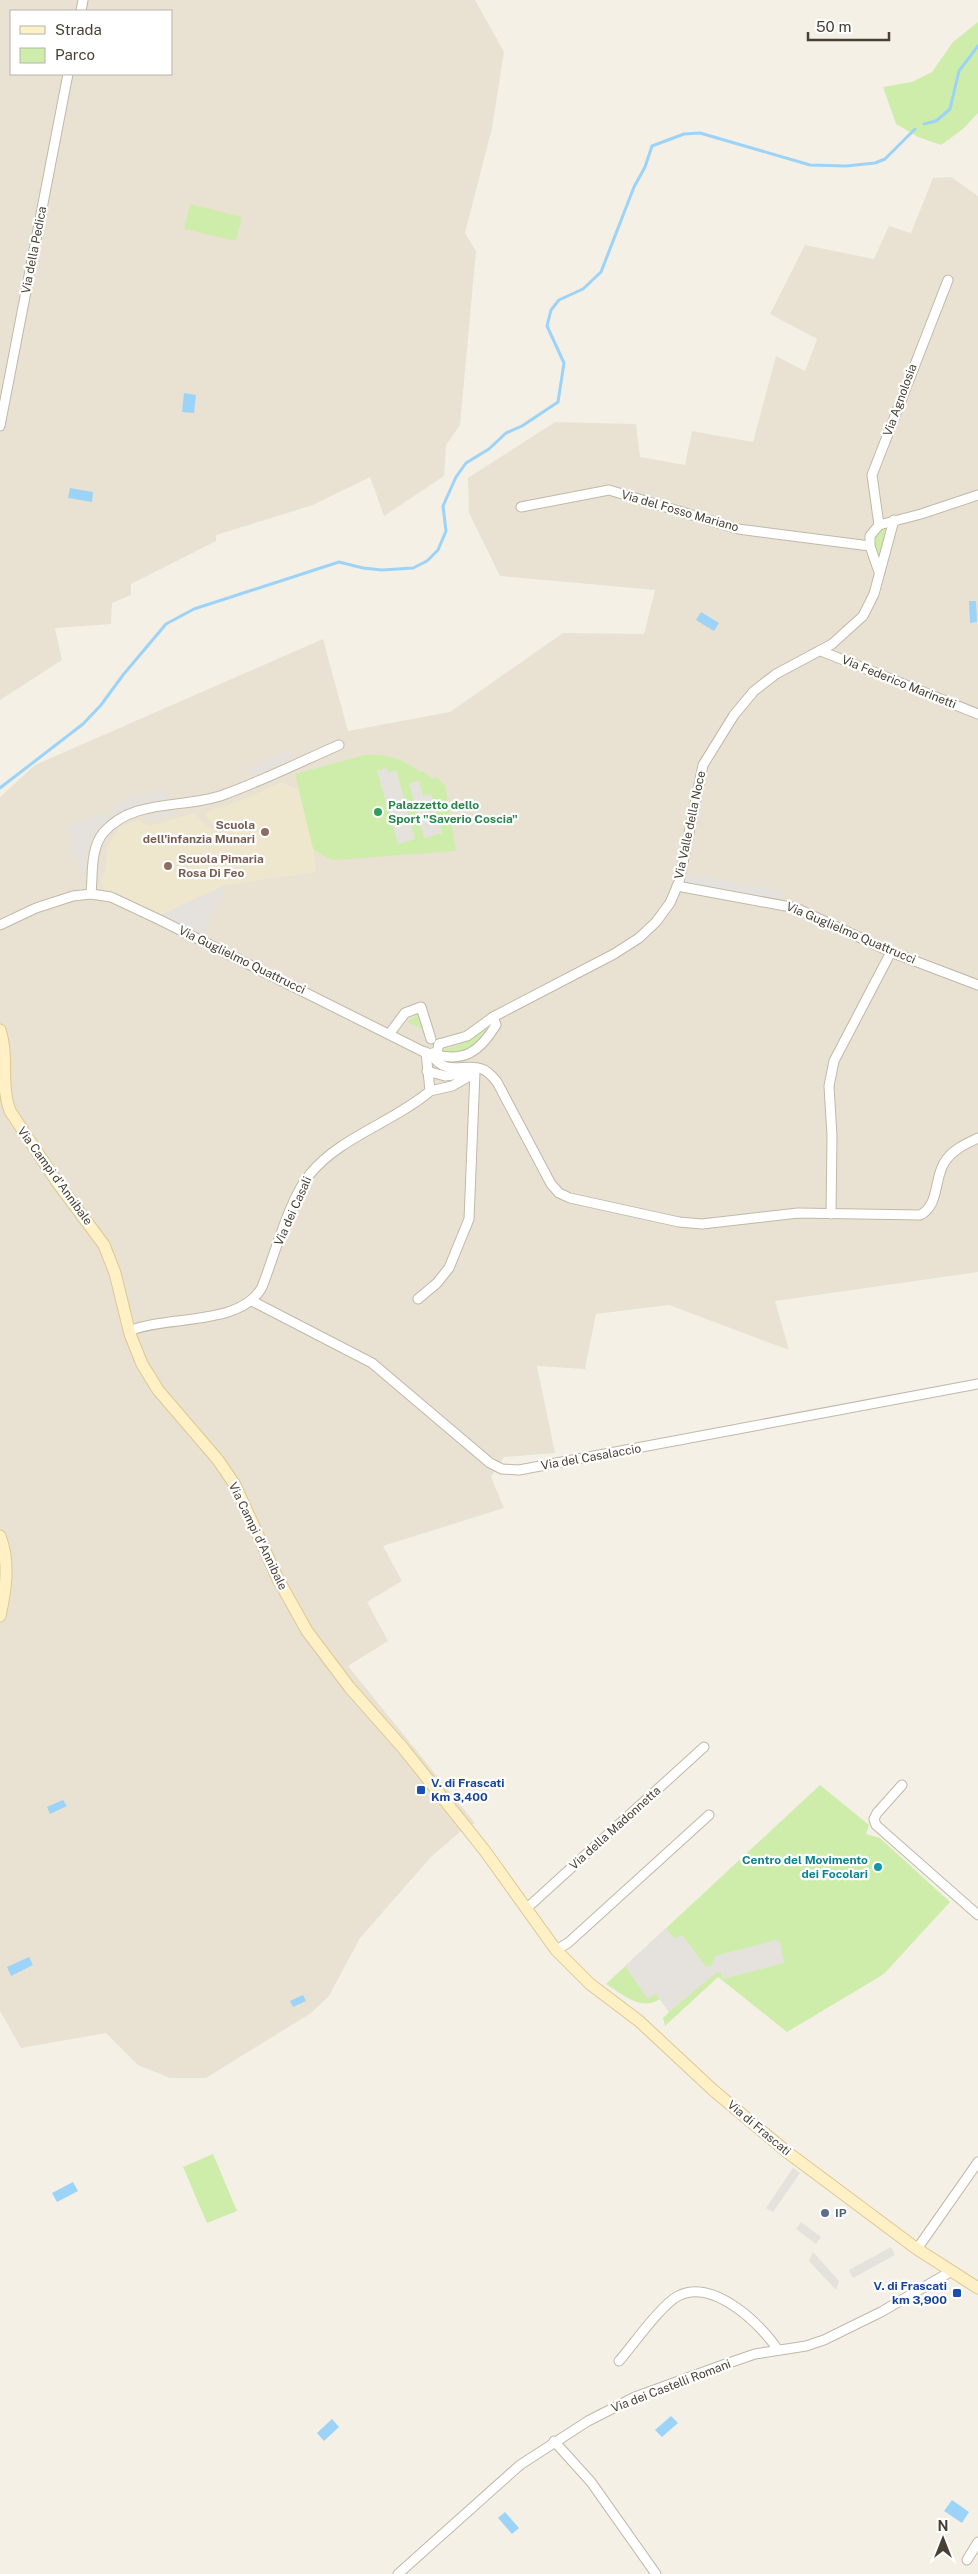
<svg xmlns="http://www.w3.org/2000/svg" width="978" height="2574" viewBox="0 0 978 2574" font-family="'Public Sans',sans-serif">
	<rect width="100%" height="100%" fill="#f5f0e6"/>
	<g fill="#e9e2d3" fill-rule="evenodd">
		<path d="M0,0H475L504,52L492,128L465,233L476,251L460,425L446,445L444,476L384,516L370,477L313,505L216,535V541L131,584V595L112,603L111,624L55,628L62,660L0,700ZM11,11H171V74H11Z"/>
		<polygon points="951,177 978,196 978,1272 775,1301 789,1350 669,1305 596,1314 585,1369 537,1366 555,1453 504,1457 491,1477 504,1508 383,1546 402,1581 367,1602 388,1641 348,1666 475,1823 461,1831 431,1857 360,1938 329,1996 311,2013 206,2078 170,2078 138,2065 106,2033 21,2048 0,2011 0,797 35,765 323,639 348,731 450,712 563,633 644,634 655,590 500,576 469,513 468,478 555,422 636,424 640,457 685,465 692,431 753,442 776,356 805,371 817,339 770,314 805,245 874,259 889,226 911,233 933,178"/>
	</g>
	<polygon fill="#efe6ce" points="281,782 293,788 300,788 312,836 316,872 226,885 160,915 104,890 101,879 106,869 107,846 120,827 139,820 149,826 194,813 209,828 213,828 213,824 205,816 209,811 241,801"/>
	<g fill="#cfedaa">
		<polygon points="978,22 978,113 963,129 941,145 918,137 896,124 883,87 912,82 932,72 953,42"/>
		<polygon points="190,204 242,217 236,241 184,229"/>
		<path d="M890,525L878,560C875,546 873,538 882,527Z"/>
		<path d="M364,755C387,754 402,758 420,772L423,771L432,779L436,777L445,785L456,851L335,860L327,858L313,849L295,774Z"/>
		<polygon points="418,1014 423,1029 407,1022"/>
		<path d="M492,1022L473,1045L460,1054L443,1052L445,1049C464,1046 478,1034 492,1022Z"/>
		<path d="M820,1785L869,1825L866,1834L880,1838L950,1902L884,1974L787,2032L718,1977L665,2026L663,2018L669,2012L660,1999C641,2012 622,1994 606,1984Z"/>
		<polygon points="213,2154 237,2211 207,2223 183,2167"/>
	</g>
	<g fill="#e5e2de">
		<polygon points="289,750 293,758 253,776 249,768"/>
		<polygon points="387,768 388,773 396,770 415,839 398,844 377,771"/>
		<polygon points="419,781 423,796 431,794 442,833 424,838 409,783"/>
		<polygon points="166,790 168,799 139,804 112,816 100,826 91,840 86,855 85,872 81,873 68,846 74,843 67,828 97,814 112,816 111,807 138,795"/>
		<polygon points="178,810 171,816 151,820 144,816"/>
		<polygon points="680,877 704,877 782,891 780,903 677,886"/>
		<polygon points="226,885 203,936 160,915"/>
		<polygon points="666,1928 675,1939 682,1935 706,1967 712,1965 715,1956 776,1940 780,1942 784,1963 723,1979 721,1972 716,1973 669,2012 656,1994 648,1999 625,1966"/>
		<polygon points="793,2168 800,2173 773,2212 766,2208"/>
		<polygon points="801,2222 821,2237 816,2244 796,2229"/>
		<polygon points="891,2247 895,2255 853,2278 849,2270"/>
		<polygon points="813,2252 839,2281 836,2290 809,2261"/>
	</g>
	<g fill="#9cd3f8">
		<polygon points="184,393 196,395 194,413 182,412"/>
		<polygon points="70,488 93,492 92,502 68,498"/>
		<polygon points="969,601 976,601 977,622 970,623"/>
		<polygon points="701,612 719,623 714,631 696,620"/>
		<polygon points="63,1800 67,1806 50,1814 47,1807"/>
		<polygon points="29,1957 33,1965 11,1976 7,1967"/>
		<polygon points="303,1995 306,2001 293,2007 290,2001"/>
		<polygon points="73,2182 78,2191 57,2202 52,2193"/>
		<polygon points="671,2416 678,2423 662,2437 655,2430"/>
		<polygon points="332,2419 339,2427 324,2441 317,2433"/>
		<polygon points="952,2500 969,2512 962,2523 944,2511"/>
		<polygon points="505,2512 519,2528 512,2534 498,2518"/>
	</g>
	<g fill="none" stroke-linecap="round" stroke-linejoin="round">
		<g stroke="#9cd3f8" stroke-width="3">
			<polyline points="924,124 936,121 950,109 959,71 978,46"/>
			<polyline points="0,788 83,724 101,705 123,675 166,624 194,609 339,562 363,568 382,570 413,568 427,561 438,550 446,531 443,506 456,477 466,463 489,449 506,433 522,426 558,402 564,363 547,326 551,310 559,300 583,289 601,272 634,187 645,167 652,146 684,134 700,133 810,165 846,166 875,163 885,159 915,129"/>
		</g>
		<defs>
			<g id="minor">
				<polyline points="81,11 83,0"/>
				<polyline points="0,426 68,74"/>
				<polyline points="521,507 609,490 738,529 870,546"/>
				<polyline points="879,525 872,475 948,280"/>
				<polyline points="879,572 870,546 870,536 879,525 921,514 978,495"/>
				<polyline points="821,651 978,714"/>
				<polyline points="677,886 796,908 891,952 978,985"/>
				<path d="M91,894C93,874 90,848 104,832C134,798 184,809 223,795C262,781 300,762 339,745"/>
				<polyline points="0,925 36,908 73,896 91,894 111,897 160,920 428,1054 437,1052 439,1044"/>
				<polyline points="390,1033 405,1013 421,1007 431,1039"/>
				<polyline points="439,1044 467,1036 493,1017 614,954 639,938 656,922 670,903 679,882 703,765 734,715 754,691 776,674 832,644 863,616 874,594 894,520"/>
				<path d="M431,1054C447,1078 463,1062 482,1069C488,1071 493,1077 497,1082L551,1184L559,1193L570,1198L679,1222L702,1224L798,1213L920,1215C939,1206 934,1180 944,1163C952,1150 965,1144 978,1138"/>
				<path d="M433,1054C465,1063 480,1051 496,1025L493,1017"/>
				<polyline points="427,1071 445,1076 469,1073"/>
				<polyline points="430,1091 452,1086 473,1074"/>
				<polyline points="831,1214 832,1136 829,1086 834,1061 891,952"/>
				<polyline points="418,1299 437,1283 449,1268 469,1219 475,1072"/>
				<polyline points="252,1301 372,1363 490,1463 502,1469 519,1470 978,1384"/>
				<path d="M129,1331C167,1315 242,1326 262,1287C274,1257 290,1197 310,1174C340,1137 394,1122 430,1091L426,1052"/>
				<polyline points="902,1785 877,1813 874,1819 876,1825 978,1915"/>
				<polyline points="526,1909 704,1747"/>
				<polyline points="556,1950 568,1943 709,1815"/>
				<polyline points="917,2249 978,2162"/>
				<path d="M619,2361C633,2345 661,2305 678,2296C713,2278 761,2324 778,2350"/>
				<polyline points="554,2441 591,2482 656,2574"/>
				<polyline points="967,2560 978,2542"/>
				<polyline points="398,2574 520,2465 588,2421 635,2397 723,2365 755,2354 806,2346 824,2340 881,2312 950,2272"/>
			</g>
			<g id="secondary">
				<path d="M0,1030C9,1057 0,1085 10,1111L57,1182L104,1245L115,1273L130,1334L142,1364L158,1390L218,1460L235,1485L278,1579L307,1631L350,1688L403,1748L485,1851L556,1950L590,1984L639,2021L713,2090L787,2152L917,2249L978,2288"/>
				<path d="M0,1536C10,1562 6,1589 0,1616"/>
			</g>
		</defs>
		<use href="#minor" stroke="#c1b8a7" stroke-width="11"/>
		<use href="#secondary" stroke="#ddc893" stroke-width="13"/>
		<use href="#minor" stroke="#fff" stroke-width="9"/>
		<use href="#secondary" stroke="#fff1c5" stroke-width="11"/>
	</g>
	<circle fill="#2e9e5b" stroke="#fff" stroke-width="2" cx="378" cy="812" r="5"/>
	<g fill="#8d6e63" stroke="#fff" stroke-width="2">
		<circle cx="265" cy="832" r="5"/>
		<circle cx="168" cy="866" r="5"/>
	</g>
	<g fill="#1a4fb4" stroke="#fff" stroke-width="2">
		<rect x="416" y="1785" width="10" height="10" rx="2.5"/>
		<rect x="952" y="2288" width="10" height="10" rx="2.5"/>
	</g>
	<circle fill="#0f9aa8" stroke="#fff" stroke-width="2" cx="878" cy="1867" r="5"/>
	<circle fill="#5c6f8a" stroke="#fff" stroke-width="2" cx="825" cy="2213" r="5"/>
	<g text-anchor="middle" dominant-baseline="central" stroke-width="4.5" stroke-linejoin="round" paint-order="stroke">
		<g font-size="12" fill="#484034" stroke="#fff">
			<text transform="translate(34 250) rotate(-79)">Via della Pedica</text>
			<text transform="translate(900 400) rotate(-70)">Via Agnolosia</text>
			<text transform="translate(680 511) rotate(16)">Via del Fosso Mariano</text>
			<text transform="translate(899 682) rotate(22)">Via Federico Marinetti</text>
			<text transform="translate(690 825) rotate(-78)">Via Valle della Noce</text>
			<text transform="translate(851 933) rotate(23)">Via Guglielmo Quattrucci</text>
			<text transform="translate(242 960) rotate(26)">Via Guglielmo Quattrucci</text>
			<text transform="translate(55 1176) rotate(54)">Via Campi d'Annibale</text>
			<text transform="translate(293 1211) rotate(-66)">Via dei Casali</text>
			<text transform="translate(591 1457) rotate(-10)">Via del Casalaccio</text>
			<text transform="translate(258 1536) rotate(64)">Via Campi d'Annibale</text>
			<text transform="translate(615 1828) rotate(-42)">Via della Madonnetta</text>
			<text transform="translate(759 2128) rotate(40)">Via di Frascati</text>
			<text transform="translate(671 2386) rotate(-21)">Via dei Castelli Romani</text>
		</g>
		<g font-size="12" font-weight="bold" fill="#27864d" stroke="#fff" text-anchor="start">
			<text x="388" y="805">Palazzetto dello<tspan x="388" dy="14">Sport "Saverio Coscia"</tspan></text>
		</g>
		<g font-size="12" font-weight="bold" fill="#785e54" stroke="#fff" text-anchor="end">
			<text x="255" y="825">Scuola<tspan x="255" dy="14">dell'infanzia Munari</tspan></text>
			<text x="178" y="859" text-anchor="start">Scuola Pimaria<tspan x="178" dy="14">Rosa Di Feo</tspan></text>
		</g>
		<g font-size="12" font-weight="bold" fill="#164399" stroke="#fff" text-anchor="start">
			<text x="431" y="1783">V. di Frascati<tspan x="431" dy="14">Km 3,400</tspan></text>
			<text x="947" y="2286" text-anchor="end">V. di Frascati<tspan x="947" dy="14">km 3,900</tspan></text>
		</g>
		<g font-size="12" font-weight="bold" fill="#0d838f" stroke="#fff" text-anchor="end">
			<text x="868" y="1860">Centro del Movimento<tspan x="868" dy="14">dei Focolari</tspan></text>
		</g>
		<g font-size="12" font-weight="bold" fill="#4e5e75" stroke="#fff" text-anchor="start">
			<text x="835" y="2213">IP</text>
		</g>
	</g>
	<rect x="10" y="10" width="162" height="65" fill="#ffffff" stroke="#b6b3ae"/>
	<rect x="20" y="26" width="25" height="8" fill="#fff1c5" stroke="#b6b3ae"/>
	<text x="55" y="35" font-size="15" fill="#484034">Strada</text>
	<rect x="20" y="48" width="25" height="15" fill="#cfedaa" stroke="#b6b3ae"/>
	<text x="55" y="60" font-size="15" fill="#484034">Parco</text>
	<g transform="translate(943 2539)" stroke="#ffffff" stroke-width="4" paint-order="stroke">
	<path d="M0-4L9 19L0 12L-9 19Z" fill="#484034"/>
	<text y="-8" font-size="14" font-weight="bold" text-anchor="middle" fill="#484034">N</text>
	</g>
	<path d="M808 32v8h81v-8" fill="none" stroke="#484034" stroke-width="2.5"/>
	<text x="816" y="32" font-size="15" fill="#484034" stroke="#ffffff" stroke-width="4" paint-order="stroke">50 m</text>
</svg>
